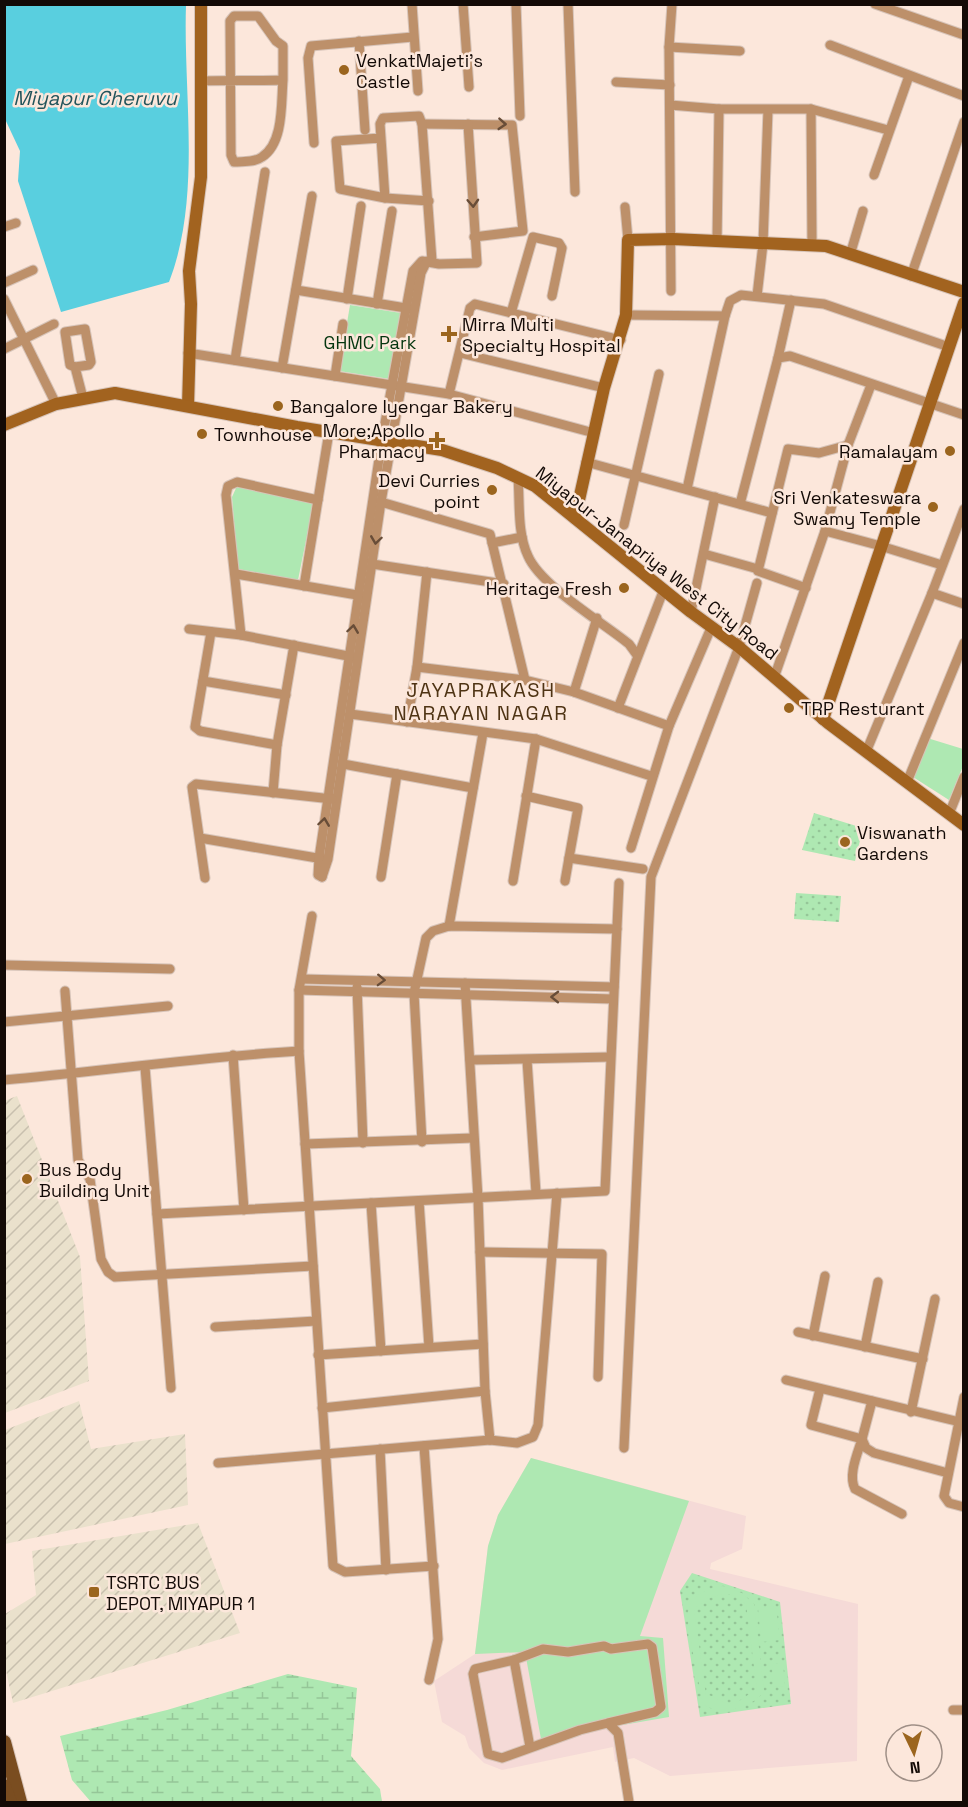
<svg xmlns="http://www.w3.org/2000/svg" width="968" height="1807" viewBox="0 0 968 1807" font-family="'Space Grotesk',sans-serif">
	<defs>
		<pattern id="industrial-furrows" width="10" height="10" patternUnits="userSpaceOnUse" patternTransform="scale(1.5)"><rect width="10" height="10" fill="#eae1cc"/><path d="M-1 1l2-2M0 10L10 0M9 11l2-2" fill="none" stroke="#c8c0ae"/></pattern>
		<pattern id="grass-dots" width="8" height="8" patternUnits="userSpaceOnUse" patternTransform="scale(1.5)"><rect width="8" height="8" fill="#aee8b2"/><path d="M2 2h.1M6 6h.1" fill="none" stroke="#95c698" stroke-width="1.8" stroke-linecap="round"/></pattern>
		<pattern id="wetland-marsh" width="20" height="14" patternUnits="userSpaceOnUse" patternTransform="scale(1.5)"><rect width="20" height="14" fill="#aee8b2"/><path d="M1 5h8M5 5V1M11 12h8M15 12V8" fill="none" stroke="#95c698"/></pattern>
	</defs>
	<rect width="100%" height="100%" fill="#fce7db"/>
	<g fill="url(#industrial-furrows)">
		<polygon points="17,1096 80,1257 89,1381 5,1413 4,1101"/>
		<polygon points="79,1401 91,1449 185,1434 188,1505 5,1544 5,1430"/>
		<polygon points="198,1523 240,1633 13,1703 5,1666 5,1614 36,1595 32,1551"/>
	</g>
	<polygon fill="#f5dad7" points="531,1458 746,1516 742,1549 711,1563 710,1569 858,1604 857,1761 670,1776 634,1758 615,1762 613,1747 502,1770 484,1763 469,1748 465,1736 442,1722 434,1681 475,1654 488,1546 498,1515"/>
	<g fill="url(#grass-dots)">
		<polygon points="814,813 863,828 855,861 802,850"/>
		<polygon points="796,893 841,896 839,922 794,919"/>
		<polygon points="692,1573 780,1602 791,1704 700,1717 680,1591"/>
	</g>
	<polygon fill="url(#wetland-marsh)" points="288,1674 357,1688 351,1756 380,1789 382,1802 91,1802 72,1780 60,1736 167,1710"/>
	<g fill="#aee8b2" fill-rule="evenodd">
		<polygon points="350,305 401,313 390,379 339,371"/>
		<polygon points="237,486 314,501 298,580 238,569 232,497"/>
		<polygon points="924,737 963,749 963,766 949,800 913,777"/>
		<polygon points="531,1458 689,1501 640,1636 663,1638 669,1717 541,1739 525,1652 475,1654 488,1546 498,1515"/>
		<path d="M723,1586L742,1593L754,1604L764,1691C753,1708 720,1717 703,1704C700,1686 686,1626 688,1612C692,1595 707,1588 723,1586ZM724,1594H731L746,1604L757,1690C748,1692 743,1702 732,1703C721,1705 716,1695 706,1695L694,1609L709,1598Z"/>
		<polygon points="776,1606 780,1640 761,1642 758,1608"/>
		<polygon points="783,1663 785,1686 773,1687 772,1664"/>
	</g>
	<path fill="#59cfdf" d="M5,4L186,5C183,94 202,197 169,282L61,312L18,181L20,151L5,119Z"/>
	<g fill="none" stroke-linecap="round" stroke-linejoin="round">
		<defs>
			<g id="street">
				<polyline points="412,4 418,91"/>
				<polyline points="463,4 469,87"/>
				<polyline points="516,4 520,116"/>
				<polyline points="568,4 575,192"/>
				<polyline points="875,4 964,35"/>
				<polyline points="359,41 365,130"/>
				<polyline points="830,45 964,96"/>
				<polyline points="669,47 740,51"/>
				<path d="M201,81C228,80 256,81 283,80C281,103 284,143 262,157C254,163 243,161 234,162L231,155L230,21L234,16H258L276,41L283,46V80"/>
				<polyline points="616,82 670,85"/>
				<polyline points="670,105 719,109 811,109 888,130"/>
				<polyline points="811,109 812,245"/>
				<polyline points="422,124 512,125 523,231 474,237"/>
				<polyline points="381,138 385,198 340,189 336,141 381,138 380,124 383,118 419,116 422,124 432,261"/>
				<polyline points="314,143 308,58 311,46 413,37"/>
				<polyline points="874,175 909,76"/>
				<polyline points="385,198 429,201"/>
				<polyline points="625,207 628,240"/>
				<polyline points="4,227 16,223"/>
				<polyline points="717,241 719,109"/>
				<polyline points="850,255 863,211"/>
				<polyline points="911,276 964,122"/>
				<polyline points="4,283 33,270"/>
				<polyline points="296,290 412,309"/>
				<polyline points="671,291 669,47 672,4"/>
				<polyline points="757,296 763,244 768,110"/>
				<polyline points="4,299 56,404"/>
				<polyline points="347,299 361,206"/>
				<polyline points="377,304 392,211"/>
				<polyline points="511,313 533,237 559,243 562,248 552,296"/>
				<polyline points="626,315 725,316"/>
				<polyline points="4,349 54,324"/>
				<polyline points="188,353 449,394 594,433"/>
				<polyline points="460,353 604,388"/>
				<polyline points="778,358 791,300"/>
				<polyline points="235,360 265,172"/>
				<polyline points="75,367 89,365 91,362 85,329 65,332 70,365 75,367 83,398"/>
				<polyline points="282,368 312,196"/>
				<polyline points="335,376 343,324"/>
				<polyline points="449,394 470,308 475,304 621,340"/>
				<polyline points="586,462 772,513"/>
				<path d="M518,478C520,502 517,533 528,556C541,586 602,622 629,644L637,655"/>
				<polyline points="687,489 725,316 730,301 741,295 824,304 949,347"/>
				<polyline points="381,502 490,534 525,680"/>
				<polyline points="740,504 778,358 790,356 964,415"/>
				<polyline points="624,525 659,374"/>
				<polyline points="825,531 881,546"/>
				<polyline points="492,543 522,537"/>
				<polyline points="887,548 942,565"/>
				<polyline points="704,554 758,569"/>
				<polyline points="372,564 504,584"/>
				<polyline points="236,574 363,596"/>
				<polyline points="304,586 329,432"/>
				<polyline points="806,588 758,571 788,449 819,453 848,445"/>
				<polyline points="932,593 964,604"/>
				<polyline points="691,612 715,497"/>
				<polyline points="189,629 241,635 353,657"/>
				<polyline points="211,632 195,727 200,731 277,745"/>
				<polyline points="241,635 226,495 228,486 237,482 318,500"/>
				<polyline points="417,667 525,680 574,692 669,726"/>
				<polyline points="774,678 825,531 848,445 871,385"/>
				<polyline points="203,681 286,695"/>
				<polyline points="574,692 597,618"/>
				<polyline points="618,708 664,589"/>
				<polyline points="350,714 536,739 651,776"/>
				<polyline points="407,722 417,667 427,572"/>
				<polyline points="866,752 932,593 964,509"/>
				<polyline points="343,764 473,788"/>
				<polyline points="907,782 964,643"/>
				<polyline points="273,793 277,745 294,645"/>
				<polyline points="526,796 578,808 569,858 643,869"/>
				<polyline points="949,814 964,777"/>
				<polyline points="200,838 323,859"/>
				<polyline points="631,848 669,726 711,628"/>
				<polyline points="322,877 318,875 319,858 382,439 413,271 422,261 439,264 477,263 468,124"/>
				<polyline points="322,877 328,859 381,502 421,273 427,261"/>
				<polyline points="381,877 397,774"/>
				<polyline points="205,878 192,787 196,784 332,799"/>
				<polyline points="513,881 536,739"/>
				<polyline points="565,881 569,858"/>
				<polyline points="312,916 299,990 299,1051 333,1566 345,1572 434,1566"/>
				<polyline points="449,926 483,733"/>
				<polyline points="4,965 170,969"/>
				<polyline points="302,979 614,987"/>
				<polyline points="465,983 478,1198 485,1391 490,1440"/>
				<polyline points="357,987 363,1143"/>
				<polyline points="299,990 613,999"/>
				<polyline points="65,991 78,1160 90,1179 101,1259 108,1272 115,1277 313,1266"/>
				<polyline points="4,1022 168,1006"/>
				<polyline points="233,1055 244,1210"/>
				<polyline points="470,1060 610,1057"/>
				<polyline points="527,1060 536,1193"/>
				<polyline points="145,1067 171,1388"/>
				<path d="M4,1080C103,1071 201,1057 299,1051"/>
				<polyline points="422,1142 414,993 426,938 433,931 449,926 617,929"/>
				<polyline points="305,1144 473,1138"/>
				<polyline points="419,1201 429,1347"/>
				<polyline points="371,1203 381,1351"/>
				<polyline points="157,1214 605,1191 619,883"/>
				<polyline points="480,1252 602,1254 598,1377"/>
				<polyline points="215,1327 316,1321"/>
				<polyline points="798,1332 923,1359"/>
				<polyline points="813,1336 825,1276"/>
				<polyline points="865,1347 878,1282"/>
				<polyline points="318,1355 483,1344"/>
				<polyline points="786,1380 964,1423"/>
				<path d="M820,1389L811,1425L862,1439C857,1455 848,1475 855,1489L902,1514"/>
				<polyline points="964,1397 944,1496 949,1503 964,1507"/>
				<polyline points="872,1401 862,1439 866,1448 874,1453 948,1473"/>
				<polyline points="322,1408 485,1391"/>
				<polyline points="911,1412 935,1299"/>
				<polyline points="424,1446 438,1639 429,1680"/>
				<polyline points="624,1448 651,877 739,647 757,583"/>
				<polyline points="380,1449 386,1570"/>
				<polyline points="218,1463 490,1440 517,1443 533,1437 538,1425 557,1193"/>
				<polyline points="514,1660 530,1747"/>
				<polyline points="953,1710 964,1710"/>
				<polyline points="608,1723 580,1730 502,1758 488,1754 473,1674 475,1669 514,1660 543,1649 568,1652 604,1646 611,1649 648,1644 652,1647 661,1707 655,1712 608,1723 618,1733 629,1802"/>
			</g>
			<g id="secondary">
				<polyline points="188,406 191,304 189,271 201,177 201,4"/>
				<polyline points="4,425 56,404 115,393 297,427 442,450 497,468 535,486 691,612 739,647 828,723 964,825"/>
				<polyline points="575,518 604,388 626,315 628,240 673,239 826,246 964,292"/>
				<polyline points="823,719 964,303"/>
			</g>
			<g id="primary">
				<polyline points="4,1742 20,1802"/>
				<polyline points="4,1786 10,1802"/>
			</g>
		</defs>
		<use href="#street" stroke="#d7c4b9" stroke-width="11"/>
		<use href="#secondary" stroke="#d7c4b9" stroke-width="14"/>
		<use href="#primary" stroke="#d7c4b9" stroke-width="16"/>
		<use href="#street" stroke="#bd906a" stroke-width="9"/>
		<use href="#secondary" stroke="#a2631f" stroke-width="12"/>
		<use href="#primary" stroke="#7a4d20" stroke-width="14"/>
	</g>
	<defs><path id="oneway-chevron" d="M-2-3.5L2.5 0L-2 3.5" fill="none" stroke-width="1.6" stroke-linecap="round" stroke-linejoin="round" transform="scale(1.5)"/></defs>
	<g stroke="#684d38">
		<use href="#oneway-chevron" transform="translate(502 124) rotate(4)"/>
		<use href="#oneway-chevron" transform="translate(473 203) rotate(87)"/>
		<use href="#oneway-chevron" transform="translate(376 540) rotate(98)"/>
		<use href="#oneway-chevron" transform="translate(353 629) rotate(-82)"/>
		<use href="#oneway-chevron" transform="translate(324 822) rotate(-82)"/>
		<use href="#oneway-chevron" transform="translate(381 980) rotate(2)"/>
		<use href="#oneway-chevron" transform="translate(555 997) rotate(-179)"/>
	</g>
	<g fill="#9b651e" stroke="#fce7db" stroke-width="2">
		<circle cx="344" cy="70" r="6"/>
		<path d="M446 325h6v6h6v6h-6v6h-6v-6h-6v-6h6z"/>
		<circle cx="278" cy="406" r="6"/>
		<circle cx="202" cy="434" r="6"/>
		<path d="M434 431h6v6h6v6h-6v6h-6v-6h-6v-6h6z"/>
		<circle cx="950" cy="451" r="6"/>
		<circle cx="492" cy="490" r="6"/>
		<circle cx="933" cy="507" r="6"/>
		<circle cx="624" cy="588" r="6"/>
		<circle cx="789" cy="708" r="6"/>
		<circle cx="845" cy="842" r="6"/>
		<circle cx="27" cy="1179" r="6"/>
		<rect x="88" y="1586" width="12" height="12" rx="3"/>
	</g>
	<g text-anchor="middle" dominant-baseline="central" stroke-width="5" stroke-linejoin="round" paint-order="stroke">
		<g font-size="18" fill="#130a06" stroke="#fce7db" text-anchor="start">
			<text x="356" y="60">VenkatMajeti's<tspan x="356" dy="21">Castle</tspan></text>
			<text x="462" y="324">Mirra Multi<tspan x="462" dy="21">Specialty Hospital</tspan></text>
			<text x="290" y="406">Bangalore Iyengar Bakery</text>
			<text x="425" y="430" text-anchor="end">More;Apollo<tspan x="425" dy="21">Pharmacy</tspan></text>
			<text x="214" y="434">Townhouse</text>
			<text x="938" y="451" text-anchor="end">Ramalayam</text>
			<text x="480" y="480" text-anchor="end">Devi Curries<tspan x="480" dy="21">point</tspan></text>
			<text x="921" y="497" text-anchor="end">Sri Venkateswara<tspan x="921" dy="21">Swamy Temple</tspan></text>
			<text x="612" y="588" text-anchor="end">Heritage Fresh</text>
			<text x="801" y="708">TRP Resturant</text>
			<text x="857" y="832">Viswanath<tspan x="857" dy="21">Gardens</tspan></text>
			<text x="39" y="1169">Bus Body<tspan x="39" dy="21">Building Unit</tspan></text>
			<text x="106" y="1582">TSRTC BUS<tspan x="106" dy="21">DEPOT, MIYAPUR 1</tspan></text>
		</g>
		<g font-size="18" fill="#05360f" stroke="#fce7db">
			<text x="370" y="342">GHMC Park</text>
		</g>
		<g font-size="18" fill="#130a06" stroke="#fce7db">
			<text transform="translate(657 563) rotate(38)">Miyapur-Janapriya West City Road</text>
		</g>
		<g font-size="20" font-style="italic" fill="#22545b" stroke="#fce7db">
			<text x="95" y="98">Miyapur Cheruvu</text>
		</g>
		<g font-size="20" letter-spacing="1.5" fill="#4f3414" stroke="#fce7db">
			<text x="481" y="690">JAYAPRAKASH<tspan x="481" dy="23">NARAYAN NAGAR</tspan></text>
		</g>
	</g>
	<rect width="968" height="1807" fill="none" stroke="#130a06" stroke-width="12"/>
	<g transform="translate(914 1753) rotate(175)"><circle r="28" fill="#fce7db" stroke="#9f8f86" stroke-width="1.5"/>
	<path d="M0-4.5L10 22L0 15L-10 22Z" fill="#9b651e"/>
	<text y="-9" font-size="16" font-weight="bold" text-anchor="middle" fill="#130a06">N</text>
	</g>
</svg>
